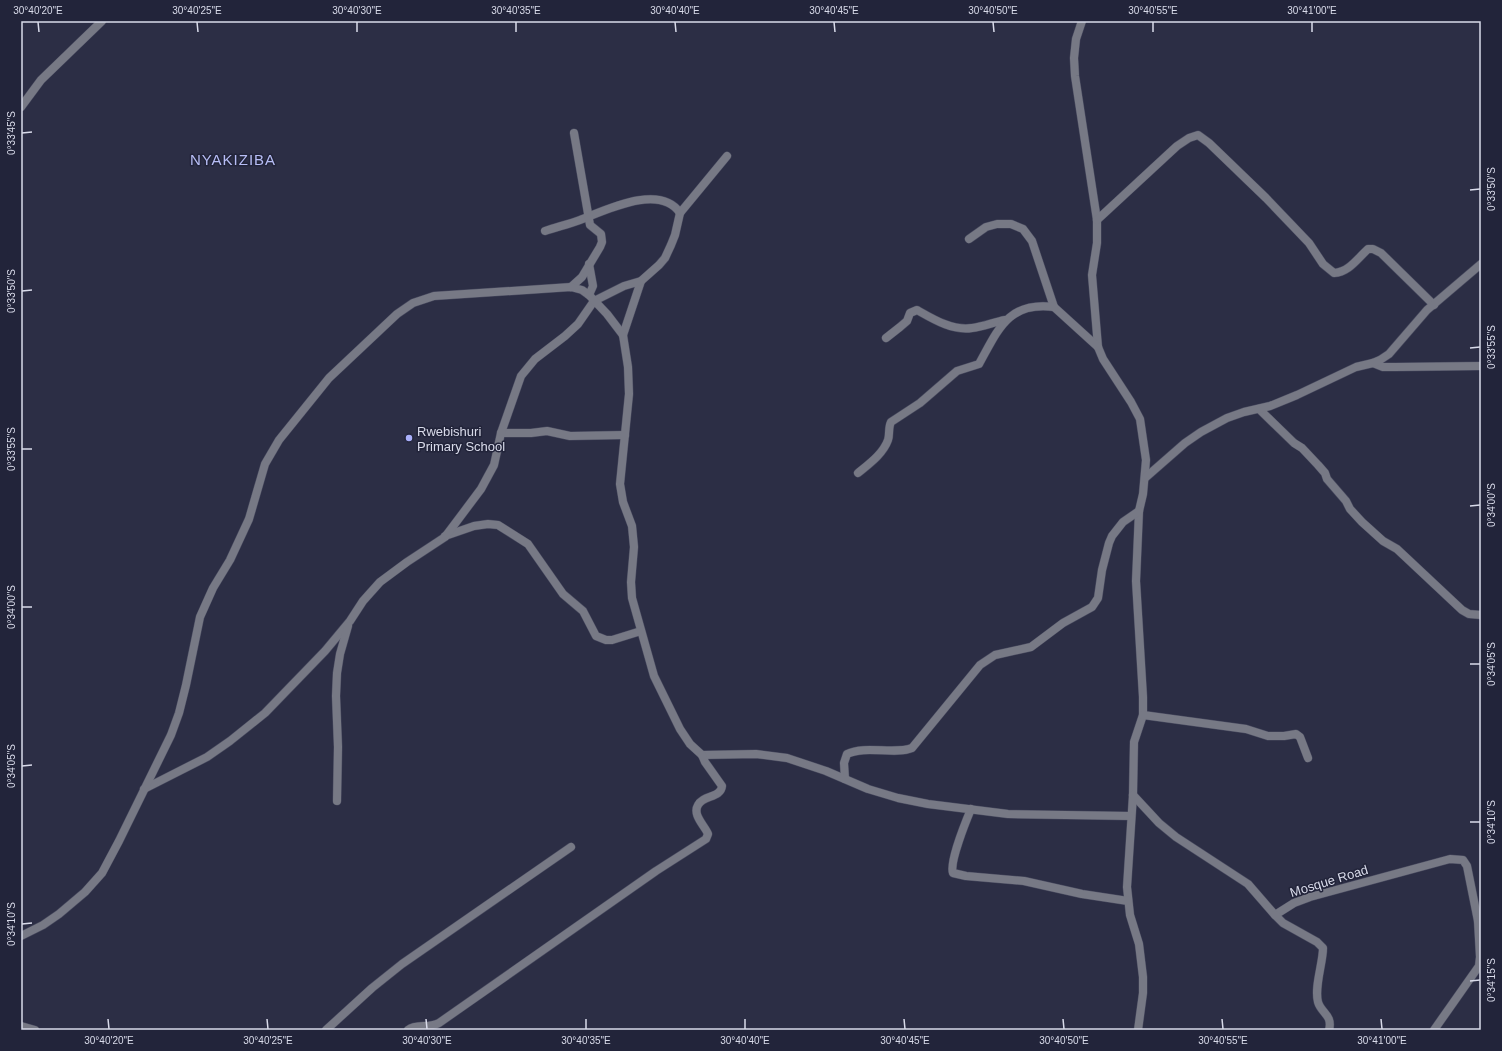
<svg xmlns="http://www.w3.org/2000/svg" width="1502" height="1051" viewBox="0 0 1502 1051" font-family="Helvetica,sans-serif">
	<rect width="100%" height="100%" fill="#2c2e45"/>
	<g fill="none" stroke-linecap="round" stroke-linejoin="round">
		<defs>
			<g id="minor">
				<polyline points="1082,21 1076,39 1074,58 1075,76 1097,220 1097,243 1092,275 1098,347 1103,359 1131,402 1140,419 1146,460 1143,494 1139,511 1136,581 1143,697 1143,715 1134,742 1133,795 1127,887 1130,915 1139,944 1143,977 1143,993 1138,1030"/>
				<polyline points="21,107 41,80 102,21"/>
				<path d="M1097,220L1177,146L1189,138L1198,135L1209,143L1266,198L1309,243L1323,264L1334,273C1349,272 1357,259 1368,249H1373L1381,253L1434,305"/>
				<path d="M545,231C557,227 569,224 580,220C606,210 660,183 680,213"/>
				<polyline points="969,239 986,227 997,224 1011,224 1023,229 1032,241 1054,307 1098,347"/>
				<polyline points="589,264 593,286 589,295"/>
				<polyline points="571,287 582,277 600,247 602,242 601,234 590,225 574,133"/>
				<polyline points="623,335 641,281"/>
				<path d="M886,338L900,327L907,321L910,313L917,310C933,319 952,331 972,328C983,327 994,322 1005,320"/>
				<polyline points="1373,363 1383,367 1395,367 1481,366"/>
				<polyline points="1259,409 1294,443 1302,448 1318,465 1325,473 1327,479 1346,501 1350,509 1362,522 1383,541 1397,549 1462,610 1469,614 1481,615"/>
				<polyline points="501,433 531,433 547,431 570,436 625,435"/>
				<path d="M858,473C869,464 883,454 888,440C890,434 888,428 891,422L920,403L957,371L979,364C998,330 1008,301 1054,307"/>
				<polyline points="1145,478 1185,443 1201,432 1227,418 1244,412 1270,406 1297,395 1356,367 1373,363 1380,360 1389,354 1427,310 1481,264"/>
				<polyline points="445,536 474,526 488,524 498,525 528,544 563,594 583,611 596,636 606,640 612,640 641,631"/>
				<polyline points="1143,715 1246,729 1268,736 1284,736 1296,734 1300,737 1308,758"/>
				<path d="M845,779L844,763L847,754C865,745 895,755 912,748L980,665L995,655L1031,647L1063,623L1092,607L1098,598L1102,570L1109,543L1112,536L1123,522L1139,511"/>
				<polyline points="144,789 207,757 230,741 265,713 325,651 350,621 363,601 380,582 407,562 445,537 481,489 494,465 501,433 521,376 535,359 565,336 578,324 594,301 624,286 641,281 659,265 665,258 671,245 675,235 680,213 727,156"/>
				<polyline points="1133,795 1159,823 1176,837 1248,884 1275,915 1294,903 1310,897 1450,859 1463,860 1467,866 1478,921 1481,922"/>
				<polyline points="337,801 338,747 336,696 337,673 340,654 348,626"/>
				<path d="M971,809C966,821 949,863 953,873L966,876L1024,881L1082,894L1128,901"/>
				<path d="M1275,915L1283,923L1317,942L1323,948C1323,963 1314,987 1318,1002C1321,1013 1333,1015 1329,1030"/>
				<polyline points="21,936 43,925 59,914 85,892 102,873 119,841 171,735 179,713 186,685 200,617 213,588 230,560 249,519 265,464 279,440 329,378 397,314 413,303 434,296 571,287 582,290 589,295 607,314 623,335 628,367 629,394 620,484 623,502 632,526 634,547 631,582 632,598 654,676 680,729 690,744 702,755 756,754 787,758 826,771 868,789 898,798 928,804 1008,814 1131,816"/>
				<polyline points="21,1026 35,1030"/>
				<polyline points="326,1030 372,988 402,964 571,847"/>
				<path d="M408,1030C417,1023 428,1029 439,1023L656,871L706,839L708,834C705,826 692,815 698,805C703,795 721,798 722,786L705,762L702,755"/>
				<polyline points="1434,1030 1479,966 1480,957 1478,921"/>
			</g>
		</defs>
		<use href="#minor" stroke="#484a5f" stroke-width="9"/>
		<use href="#minor" stroke="#777985" stroke-width="8"/>
	</g>
	<path fill="none" stroke="#d9dbea" stroke-width="1.5" d="M38,22L39,32M197,22L198,32M357,22V32M516,22V32M675,22L676,32M834,22L835,32M993,22L994,32M1153,22V32M1312,22V32M22,133L32,132M1470,190L1480,189M22,291L32,290M1470,348L1480,347M22,449H32M1470,506L1480,505M22,607H32M1470,664H1480M22,766L32,765M1470,822H1480M22,924L32,923M1470,981L1480,980M108,1019L109,1029M267,1019L268,1029M426,1019L427,1029M586,1019V1029M745,1019V1029M904,1019L905,1029M1063,1019L1064,1029M1222,1019L1223,1029M1381,1019L1382,1029"/>
	<circle fill="#aab0fb" stroke="#22243a" stroke-width="1.5" cx="409" cy="438" r="4"/>
	<g text-anchor="middle" dominant-baseline="central" stroke-width="3" stroke-linejoin="round" paint-order="stroke">
		<g font-size="13" fill="#d9dbea" stroke="#22243a" text-anchor="start">
			<text x="417" y="431">Rwebishuri<tspan x="417" dy="15">Primary School</tspan></text>
		</g>
		<g font-size="13" fill="#d9dbea" stroke="#22243a">
			<text transform="translate(1329 881) rotate(-17)">Mosque Road</text>
		</g>
		<g font-size="15" letter-spacing="1" fill="#b7bdf5" stroke="#22243a">
			<text x="233" y="159">NYAKIZIBA</text>
		</g>
	</g>
	<rect width="1502" height="1051" fill="none" stroke="#22243a" stroke-width="44"/>
	<rect x="22" y="22" width="1458" height="1007" fill="none" stroke="#d9dbea" stroke-width="1.5"/>
	<g font-size="10" text-anchor="middle" fill="#d9dbea">
		<text x="38" y="14">30°40'20"E</text>
		<text x="197" y="14">30°40'25"E</text>
		<text x="357" y="14">30°40'30"E</text>
		<text x="516" y="14">30°40'35"E</text>
		<text x="675" y="14">30°40'40"E</text>
		<text x="834" y="14">30°40'45"E</text>
		<text x="993" y="14">30°40'50"E</text>
		<text x="1153" y="14">30°40'55"E</text>
		<text x="1312" y="14">30°41'00"E</text>
		<text transform="translate(11 133) rotate(-90)" y="4">0°33'45"S</text>
		<text transform="translate(1491 189) rotate(-90)" y="4">0°33'50"S</text>
		<text transform="translate(11 291) rotate(-90)" y="4">0°33'50"S</text>
		<text transform="translate(1491 347) rotate(-90)" y="4">0°33'55"S</text>
		<text transform="translate(11 449) rotate(-90)" y="4">0°33'55"S</text>
		<text transform="translate(1491 505) rotate(-90)" y="4">0°34'00"S</text>
		<text transform="translate(11 607) rotate(-90)" y="4">0°34'00"S</text>
		<text transform="translate(1491 664) rotate(-90)" y="4">0°34'05"S</text>
		<text transform="translate(11 766) rotate(-90)" y="4">0°34'05"S</text>
		<text transform="translate(1491 822) rotate(-90)" y="4">0°34'10"S</text>
		<text transform="translate(11 924) rotate(-90)" y="4">0°34'10"S</text>
		<text transform="translate(1491 980) rotate(-90)" y="4">0°34'15"S</text>
		<text x="109" y="1044">30°40'20"E</text>
		<text x="268" y="1044">30°40'25"E</text>
		<text x="427" y="1044">30°40'30"E</text>
		<text x="586" y="1044">30°40'35"E</text>
		<text x="745" y="1044">30°40'40"E</text>
		<text x="905" y="1044">30°40'45"E</text>
		<text x="1064" y="1044">30°40'50"E</text>
		<text x="1223" y="1044">30°40'55"E</text>
		<text x="1382" y="1044">30°41'00"E</text>
	</g>
</svg>
